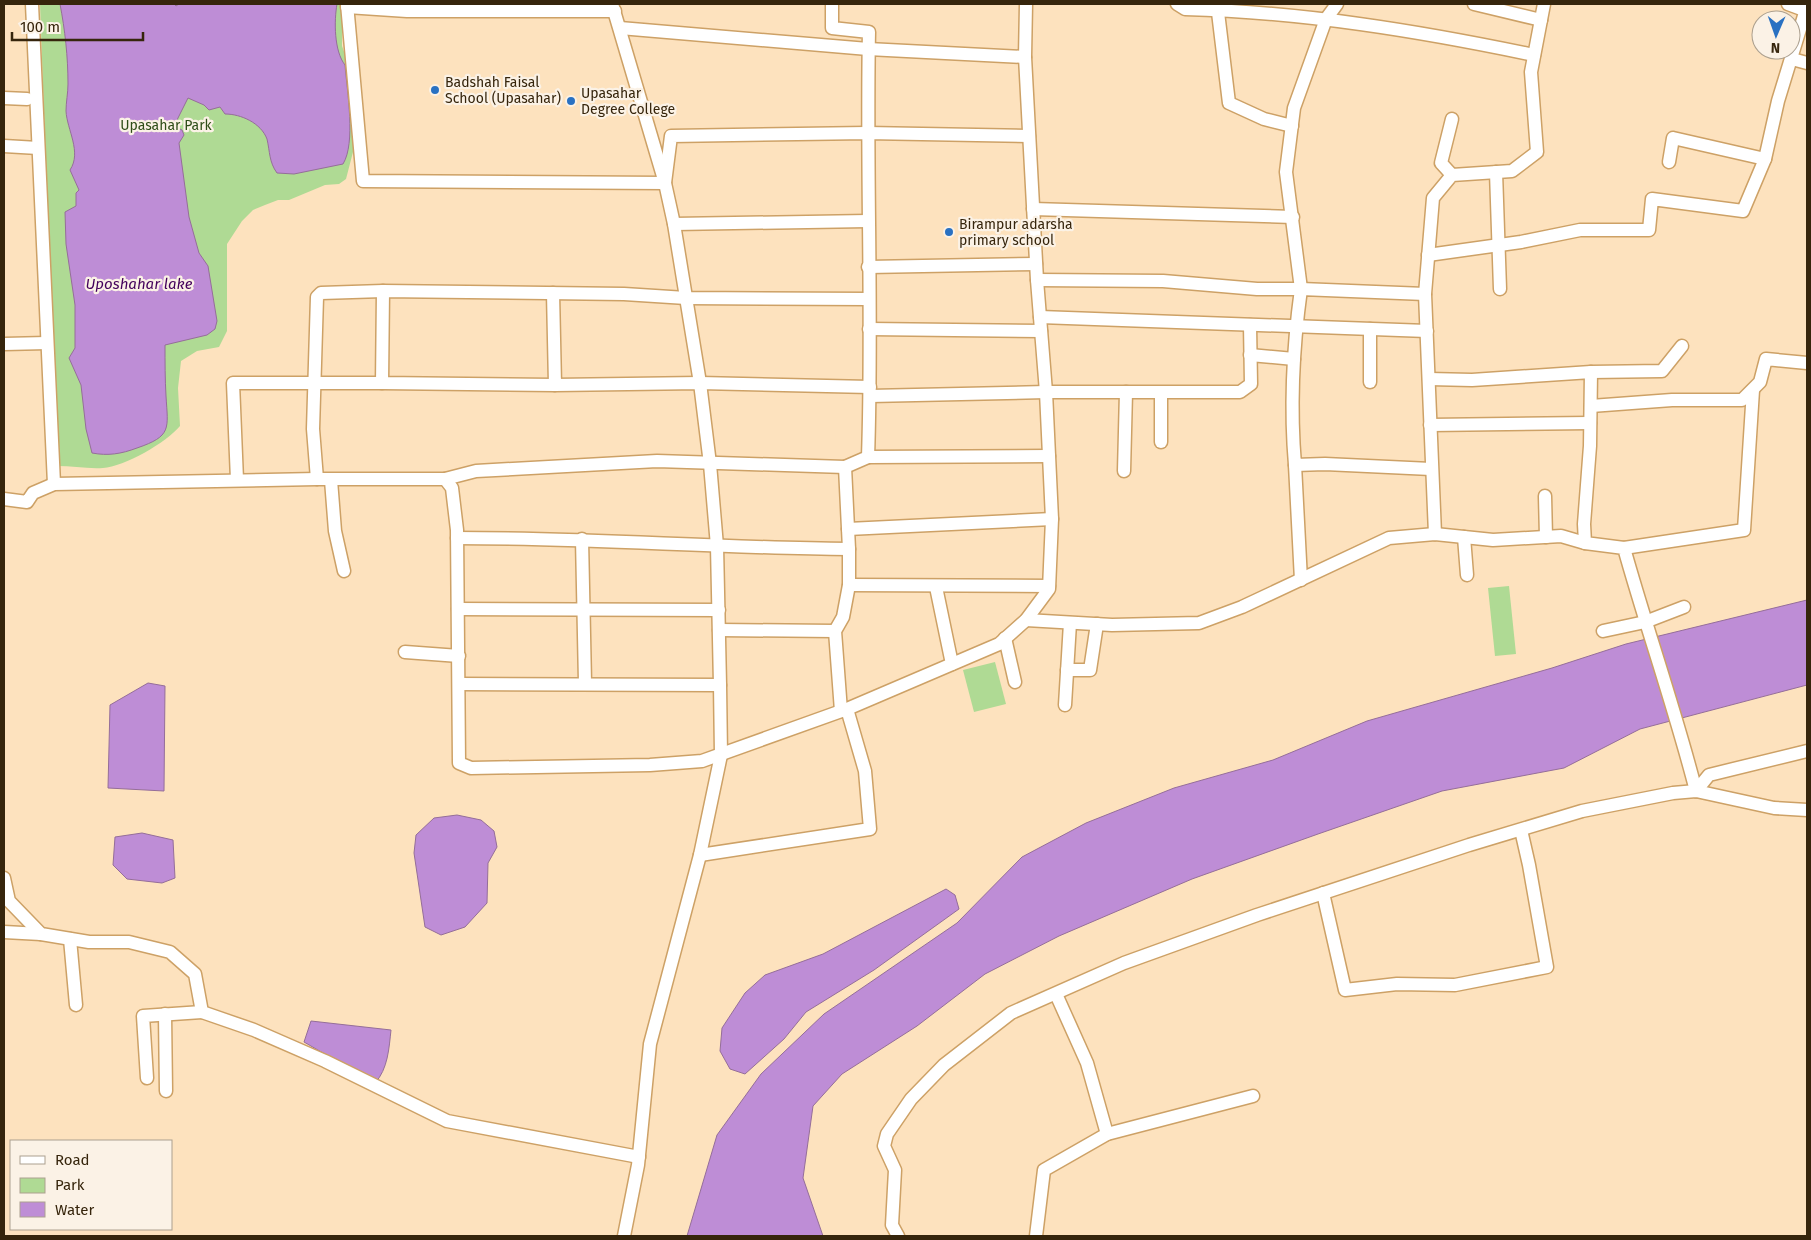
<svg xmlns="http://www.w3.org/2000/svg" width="1811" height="1240" viewBox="0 0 1811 1240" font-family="'Fira Sans',sans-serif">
	<rect width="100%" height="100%" fill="#fde2be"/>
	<g fill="#afda94">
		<path d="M40,4H346L342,20V46L348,63L349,99L353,114V152L346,179L339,184L325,185L289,200H278L265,205L253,210L242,221L227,244V331L219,347L197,351L181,361L178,388L180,426C167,442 124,467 103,468C88,469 72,466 57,466Z"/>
		<polygon points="1509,586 1516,654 1495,656 1488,588"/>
		<polygon points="995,662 1006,704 974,712 963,670"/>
	</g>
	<g fill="#be8dd6" stroke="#956e99">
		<path d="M60,4H174L176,6L179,4H337C334,21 334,51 345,65C347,91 356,143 343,164L294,174L277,173C269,162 270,152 267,139C261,123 241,114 225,114L220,107L209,110L204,105L188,98L176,122V127L182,130L184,135L179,143L189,217L199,253L208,266L217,321L215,329L207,335L165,345C165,362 165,379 166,396C168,429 172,436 137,448C121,454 108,456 92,453L86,429L81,385L69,358L75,348V305L66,244L65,212L76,206V193L79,190L70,170C82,152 67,130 66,111C66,102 68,93 68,84C68,57 65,30 60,4Z"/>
		<polygon points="1807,600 1807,685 1640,729 1564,768 1442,791 1318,834 1192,879 1059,936 985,974 917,1026 842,1074 813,1106 803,1178 823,1236 687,1236 717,1135 761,1074 824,1014 957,923 1022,857 1086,823 1174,788 1273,760 1367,721 1552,668 1626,644"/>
		<polygon points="148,683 165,686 164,791 108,788 110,705"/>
		<polygon points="457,815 481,820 494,831 497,847 488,863 487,903 465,927 441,935 425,927 414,853 416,835 434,818"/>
		<polygon points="142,833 173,840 175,878 162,883 127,879 113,865 115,837"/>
		<polygon points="946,889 955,895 959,909 874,970 806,1012 784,1039 745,1074 730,1069 720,1051 722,1028 745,993 765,975 823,954"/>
		<path d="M311,1021L391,1030C389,1048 388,1069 375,1083L304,1042Z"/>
	</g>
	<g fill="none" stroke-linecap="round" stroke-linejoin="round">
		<defs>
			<g id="minor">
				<polyline points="32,4 54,484"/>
				<polyline points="347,4 363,181 665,183 671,136 867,133 1029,136"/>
				<polyline points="612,4 665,183 674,224 700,383 710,464 717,546 720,685"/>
				<path d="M832,4V28L869,32C866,174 873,316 868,457L845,467L849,549V585L843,617L835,631L841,711"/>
				<path d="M1177,4L1185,9C1303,12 1419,31 1534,55"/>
				<polyline points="1217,4 1229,103 1264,119 1292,126"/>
				<polyline points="1474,4 1541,20"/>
				<polyline points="1788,4 1807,11"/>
				<polyline points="347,7 407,11 615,11"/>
				<polyline points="620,28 868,49 1025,57"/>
				<polyline points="1792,59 1807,63"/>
				<polyline points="4,98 27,99"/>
				<polyline points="1452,119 1441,163 1452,175"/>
				<polyline points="4,146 38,148"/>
				<polyline points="1669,162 1673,138 1765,159"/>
				<polyline points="1496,172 1500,289"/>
				<polyline points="1033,209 1293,217"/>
				<polyline points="674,224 868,221"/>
				<polyline points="1428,255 1521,242 1580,230 1649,230 1652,199 1743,211 1765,159 1778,101 1807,6"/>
				<polyline points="868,267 1036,264"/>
				<polyline points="1037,280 1163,281 1257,289 1301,289 1286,172 1294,108 1326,19 1337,4"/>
				<polyline points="553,293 555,385 700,383 870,387"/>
				<path d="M1425,294L1301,289C1293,347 1290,407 1295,465L1325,464L1431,469"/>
				<polyline points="1040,317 1427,331"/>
				<polyline points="869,329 1041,331"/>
				<polyline points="1370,329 1370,382"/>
				<polyline points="4,344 47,343"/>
				<polyline points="1250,355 1294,359"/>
				<polyline points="1591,372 1662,371 1682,346"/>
				<path d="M1429,379L1472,380L1591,372L1590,446L1584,524L1585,543L1624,548C1647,630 1675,709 1696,791"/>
				<polyline points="555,385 382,383 383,291 624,294 686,298 869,299"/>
				<polyline points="1161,393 1161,442"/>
				<polyline points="870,396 1046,392 1240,392 1251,384 1250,325"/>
				<polyline points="1591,406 1672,400 1742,400 1760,382 1766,359 1807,363"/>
				<polyline points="1430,425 1590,423"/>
				<polyline points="868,457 1049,456"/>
				<polyline points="1295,465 1301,580"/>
				<polyline points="1124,471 1126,392"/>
				<polyline points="317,479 313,429 317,297 321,293 383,291"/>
				<polyline points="445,479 476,471 657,461 845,467"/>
				<polyline points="237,480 233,383 382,383"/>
				<polyline points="331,480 335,531 344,571"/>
				<polyline points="1545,496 1546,537"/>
				<polyline points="4,499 27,502 33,493 54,484 317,479 445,479 452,488 457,530 459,763 471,768 650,765 702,761 847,709 999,644 1026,620 1049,589 1052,519 1046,392 1037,280 1025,57 1026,4"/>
				<polyline points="848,529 1052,519"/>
				<polyline points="1435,534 1425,294 1433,198 1452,175 1512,171 1537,152 1531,72 1544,4"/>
				<polyline points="1464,537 1467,575"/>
				<path d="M457,538C588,538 718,548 849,549"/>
				<polyline points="582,539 585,683"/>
				<polyline points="1624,548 1744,530 1753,390"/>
				<polyline points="849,585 1049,586"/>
				<polyline points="936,587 952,664"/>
				<polyline points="458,609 719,610"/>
				<polyline points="1026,620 1112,625 1199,623 1242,607 1389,538 1435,534 1493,540 1561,536 1585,543"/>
				<polyline points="719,630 835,631"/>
				<polyline points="1603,631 1645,622 1684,607"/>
				<polyline points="1005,638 1015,682"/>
				<polyline points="405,652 459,656"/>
				<polyline points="1067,670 1090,670 1097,624"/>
				<polyline points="459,684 720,685 721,755 700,855 650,1044 638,1165 624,1236"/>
				<polyline points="1065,705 1070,623"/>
				<polyline points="1696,791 1709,775 1807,751"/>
				<polyline points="700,855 870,829 865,771 847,709"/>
				<polyline points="4,878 9,901 41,934 89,942 129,942 170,952 195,974 202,1012 254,1030 325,1061 447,1121 639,1157"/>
				<polyline points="1323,893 1345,990 1397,984 1455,985 1547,967 1529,865 1521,830"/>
				<polyline points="4,932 41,934"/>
				<polyline points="70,939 76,1005"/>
				<polyline points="1056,994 1087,1063 1107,1134"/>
				<polyline points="165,1014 166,1091"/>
				<polyline points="147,1078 143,1016 202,1012"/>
				<polyline points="898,1236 892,1225 895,1170 884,1146 887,1134 911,1099 944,1065 1011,1013 1124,963 1257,915 1469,845 1582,811 1673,793 1696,791 1774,808 1807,810"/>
				<polyline points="1036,1236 1044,1170 1107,1134 1253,1096"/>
			</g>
		</defs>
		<use href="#minor" stroke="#cda166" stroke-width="15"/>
		<use href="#minor" stroke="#fff" stroke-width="12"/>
	</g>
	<g fill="#2971c2" stroke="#fbf2e6" stroke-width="2">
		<circle cx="435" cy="90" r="5"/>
		<circle cx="571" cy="101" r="5"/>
		<circle cx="949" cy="232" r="5"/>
	</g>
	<g text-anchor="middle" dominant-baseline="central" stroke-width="4.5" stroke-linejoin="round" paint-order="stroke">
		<g font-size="14" fill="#36250c" stroke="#fbf2e6" text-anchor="start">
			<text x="445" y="82">Badshah Faisal<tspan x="445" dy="16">School (Upasahar)</tspan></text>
			<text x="581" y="93">Upasahar<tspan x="581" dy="16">Degree College</tspan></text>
			<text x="959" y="224">Birampur adarsha<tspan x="959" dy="16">primary school</tspan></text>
		</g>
		<g font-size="14" fill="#2f4d18" stroke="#fbf2e6">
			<text x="166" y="125">Upasahar Park</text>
		</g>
		<g font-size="15" font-style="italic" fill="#43005b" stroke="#fbf2e6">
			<text x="139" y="284">Uposhahar lake</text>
		</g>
	</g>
	<rect width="1811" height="1240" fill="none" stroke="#36250c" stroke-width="10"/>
	<rect x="10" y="1140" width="162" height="90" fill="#fbf2e6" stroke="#aca08f"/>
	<rect x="20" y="1156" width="25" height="8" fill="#ffffff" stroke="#aca08f"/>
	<text x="55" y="1165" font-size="15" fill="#36250c">Road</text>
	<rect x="20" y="1178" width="25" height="15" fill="#afda94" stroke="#aca08f"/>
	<text x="55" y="1190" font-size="15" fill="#36250c">Park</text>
	<rect x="20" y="1202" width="25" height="15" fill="#be8dd6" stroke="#aca08f"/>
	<text x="55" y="1215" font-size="15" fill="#36250c">Water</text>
	<g transform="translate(1776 35) rotate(182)"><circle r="24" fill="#fbf2e6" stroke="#aca08f"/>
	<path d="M0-4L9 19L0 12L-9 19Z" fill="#2971c2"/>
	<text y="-8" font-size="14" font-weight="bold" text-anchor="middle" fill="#36250c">N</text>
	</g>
	<path d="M12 32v8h131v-8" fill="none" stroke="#36250c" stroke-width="2.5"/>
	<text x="20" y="32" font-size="15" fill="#36250c" stroke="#fbf2e6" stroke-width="4" paint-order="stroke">100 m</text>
</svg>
